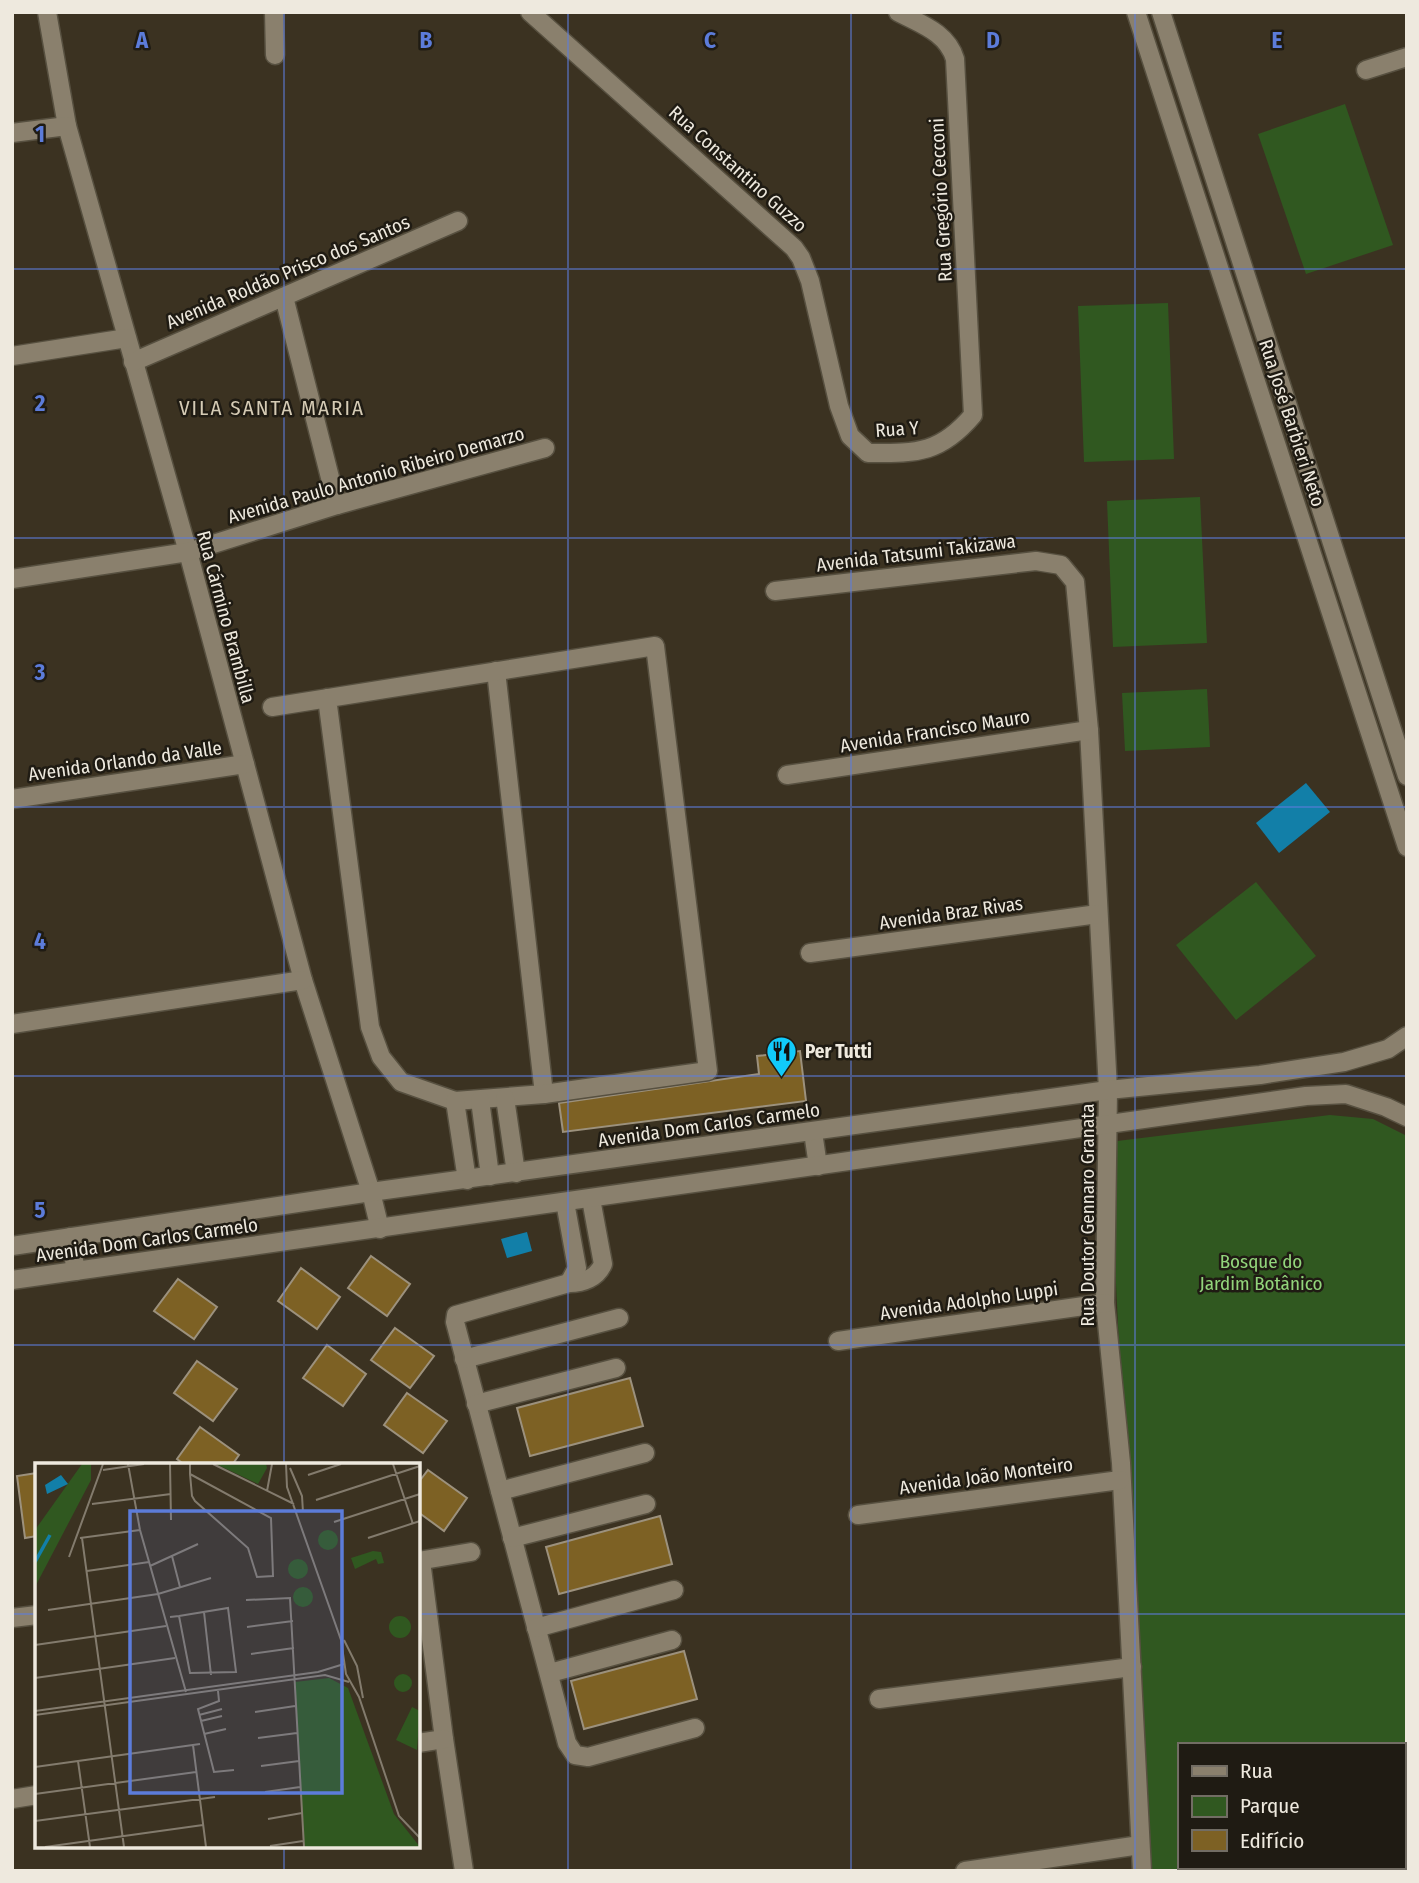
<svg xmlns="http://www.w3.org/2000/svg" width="1419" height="1883" viewBox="0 0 1419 1883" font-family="'Fira Sans Condensed',sans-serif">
	<rect width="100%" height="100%" fill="#3b3221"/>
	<g fill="#305820" fill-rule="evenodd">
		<polygon points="1345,104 1393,245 1306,274 1258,134"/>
		<polygon points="1168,303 1174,459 1084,462 1078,306"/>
		<polygon points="1200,497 1207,643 1113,647 1107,501"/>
		<polygon points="1207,689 1210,747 1125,751 1122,693"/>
		<polygon points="1256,882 1316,956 1236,1020 1176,945"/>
		<path d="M1330,1115L1373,1119L1407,1136V1871H1145L1109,1142ZM1179,1745H1403V1867H1179Z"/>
	</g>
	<g fill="#127fa8">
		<polygon points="1306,783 1330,812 1279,853 1256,823"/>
		<polygon points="527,1232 532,1251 507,1258 501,1239"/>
	</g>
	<g fill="#7d6124" stroke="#9c917d" stroke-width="2">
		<polygon points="800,1051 806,1101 563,1132 559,1103 759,1074 757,1056"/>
		<polygon points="371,1256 410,1284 387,1316 348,1288"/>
		<polygon points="301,1268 340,1297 317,1329 278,1301"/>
		<polygon points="178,1279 217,1307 194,1339 154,1311"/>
		<polygon points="395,1328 434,1356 410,1388 371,1360"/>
		<polygon points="327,1345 366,1374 343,1406 303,1378"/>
		<polygon points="197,1361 237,1389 213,1421 174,1393"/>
		<polygon points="630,1378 643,1426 530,1456 517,1408"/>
		<polygon points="407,1393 447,1421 423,1453 384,1425"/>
		<polygon points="200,1427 239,1455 232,1465 185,1465 177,1459"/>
		<polygon points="428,1470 467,1498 444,1531 418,1512 418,1483"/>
		<polygon points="37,1473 37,1536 25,1538 17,1476"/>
		<polygon points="660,1516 672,1564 559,1594 546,1547"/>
		<polygon points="684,1651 697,1699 584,1729 571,1681"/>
	</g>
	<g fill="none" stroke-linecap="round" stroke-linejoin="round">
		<defs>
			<g id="street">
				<polyline points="47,12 67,126 188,552 303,980 371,1192 380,1229"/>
				<polyline points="274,12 275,55"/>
				<path d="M530,12L794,248L801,258L810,281L839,406L850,436L868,453C917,453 940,454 973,415L955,59C947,32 920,24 898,12"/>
				<polyline points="1366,70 1407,57"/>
				<polyline points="12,133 67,126"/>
				<polyline points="284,297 337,505"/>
				<polyline points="12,356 127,338"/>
				<polyline points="133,362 458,221"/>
				<polyline points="12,579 188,552 337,505 545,448"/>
				<polyline points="775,591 1036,561 1061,565 1075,582 1089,730 1108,1090 1105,1303 1121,1463 1142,1871"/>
				<polyline points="496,671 544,1094"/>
				<polyline points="272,707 655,646 708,1071 544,1094 455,1101 401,1082 381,1057 370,1027 327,698"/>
				<polyline points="787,775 1089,730"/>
				<polyline points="12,799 245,764"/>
				<polyline points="810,953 1098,914"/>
				<polyline points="12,1024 303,980"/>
				<polyline points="505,1098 516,1173"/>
				<polyline points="480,1100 490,1176"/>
				<polyline points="455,1101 467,1180"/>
				<path d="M591,1199L603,1264C597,1278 583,1283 569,1283L463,1313L456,1315L455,1322L567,1743L575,1755L588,1757L695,1728"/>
				<polyline points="565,1202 577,1268 569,1283"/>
				<polyline points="838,1341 1105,1303"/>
				<polyline points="464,1359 619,1318"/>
				<polyline points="476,1404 616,1368"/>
				<polyline points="500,1491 645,1453"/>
				<polyline points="858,1515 1120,1480"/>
				<polyline points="512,1538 646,1504"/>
				<polyline points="418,1561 471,1552"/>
				<polyline points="421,1561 444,1739 464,1871"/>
				<polyline points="12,1618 37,1615"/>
				<polyline points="536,1628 674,1590"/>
				<polyline points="550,1673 672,1640"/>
				<polyline points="879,1699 1132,1667"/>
				<polyline points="418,1743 444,1739"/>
				<polyline points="12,1799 37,1795"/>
				<polyline points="965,1871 1140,1845"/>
			</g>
			<g id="secondary">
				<polyline points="1136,12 1407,847"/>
				<polyline points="1161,12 1407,776"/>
				<polyline points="813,1132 818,1166"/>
				<polyline points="70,1237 76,1271"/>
				<polyline points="12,1246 371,1192 1108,1090 1260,1075 1344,1062 1388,1049 1407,1036"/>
				<polyline points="12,1280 1306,1096 1346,1094 1386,1107 1407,1117"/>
			</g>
		</defs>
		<use href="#street" stroke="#575040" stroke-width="21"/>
		<use href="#secondary" stroke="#575040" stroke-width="21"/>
		<use href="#street" stroke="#8a806d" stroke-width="18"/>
		<use href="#secondary" stroke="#8a806d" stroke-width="18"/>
	</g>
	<path fill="none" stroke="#5c7cda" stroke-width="2" stroke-opacity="0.55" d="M284,12V1465M568,12V1871M851,12V1871M1135,12V1871M12,269H1407M12,538H1407M12,807H1407M12,1076H1407M12,1345H1407M12,1614H37M418,1614H1407M284,1846V1871"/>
	<defs>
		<symbol id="restaurant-pin" viewBox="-11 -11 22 30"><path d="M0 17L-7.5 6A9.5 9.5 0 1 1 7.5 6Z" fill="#11cafb" stroke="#1f1b13"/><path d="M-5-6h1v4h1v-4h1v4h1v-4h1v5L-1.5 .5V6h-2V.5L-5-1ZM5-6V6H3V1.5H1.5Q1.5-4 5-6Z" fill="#111"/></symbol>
	</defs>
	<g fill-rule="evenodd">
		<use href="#restaurant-pin" x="764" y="1034" width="35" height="47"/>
	</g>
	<g text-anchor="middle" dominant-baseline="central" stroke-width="5" stroke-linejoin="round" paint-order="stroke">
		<g font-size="19" fill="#eee9de" stroke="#1f1b13">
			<text transform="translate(738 169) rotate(42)">Rua Constantino Guzzo</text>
			<text transform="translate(941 200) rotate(-93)">Rua Gregório Cecconi</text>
			<text transform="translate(288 272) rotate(-23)">Avenida Roldão Prisco dos Santos</text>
			<text transform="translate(1292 423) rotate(72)">Rua José Barbieri Neto</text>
			<text transform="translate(897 429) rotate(-4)">Rua Y</text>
			<text transform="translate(376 475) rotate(-16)">Avenida Paulo Antonio Ribeiro Demarzo</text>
			<text transform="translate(916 553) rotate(-7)">Avenida Tatsumi Takizawa</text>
			<text transform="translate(226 617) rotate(75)">Rua Cármino Brambilla</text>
			<text transform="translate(935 731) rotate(-9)">Avenida Francisco Mauro</text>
			<text transform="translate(125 761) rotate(-8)">Avenida Orlando da Valle</text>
			<text transform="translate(951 913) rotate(-8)">Avenida Braz Rivas</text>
			<text transform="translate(709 1125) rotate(-8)">Avenida Dom Carlos Carmelo</text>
			<text transform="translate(1087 1215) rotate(-90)">Rua Doutor Gennaro Granata</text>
			<text transform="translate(147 1240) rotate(-8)">Avenida Dom Carlos Carmelo</text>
			<text transform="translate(969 1301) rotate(-8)">Avenida Adolpho Luppi</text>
			<text transform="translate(986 1476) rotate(-8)">Avenida João Monteiro</text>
		</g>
		<g font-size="19" font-weight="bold" fill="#eee9de" stroke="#1f1b13" text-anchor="start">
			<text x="805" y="1051">Per Tutti</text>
		</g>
		<g font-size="19" fill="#92d57b" stroke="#1f1b13">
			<text x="1261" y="1261">Bosque do<tspan x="1261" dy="22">Jardim Botânico</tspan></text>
		</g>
		<g font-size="21" letter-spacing="2" fill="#d5cbb5" stroke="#1f1b13">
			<text x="272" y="408">VILA SANTA MARIA</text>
		</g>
	</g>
	<g transform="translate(35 1463)">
		<rect width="385" height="385" fill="#3b3221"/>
		<path d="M47,1H56V17L0,124V153V67ZM181,1H231L232,5L223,21ZM283 77a10 10 0 1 1 20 0a10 10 0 1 1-20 0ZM338,88L346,89L349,100L343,101L341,96L320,106L316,95ZM253 106a10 10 0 1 1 20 0a10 10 0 1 1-20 0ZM258 134a10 10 0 1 1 20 0a10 10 0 1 1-20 0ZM354 164a11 11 0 1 1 22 0a11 11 0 1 1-22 0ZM359 220a9 9 0 1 1 18 0a9 9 0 1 1-18 0ZM294,215L313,225L359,351L385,384H269L260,219ZM377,244L385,248L382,287L361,277Z" fill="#305820"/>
		<path d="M26,12L33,21L12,31L10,22Z" fill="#127fa8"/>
		<path fill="none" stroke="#127fa8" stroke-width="3.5" d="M0,99L15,72"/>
		<path fill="none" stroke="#837b6d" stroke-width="2" d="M93,1L105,67L151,229M135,1L136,57M155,1V11L157,33L160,38L213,85L222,114L238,113L236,55L155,11M178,1L259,41M251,1L252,24L306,177L311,211L324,234L364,353L385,375M358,1L378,61M255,5L267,33L268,49M68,7L109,1M273,12L306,1M232,28L237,1M281,37L385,3M57,41L136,31M299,59L385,31M45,75L105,67M47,75L89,384M333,75L385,58M137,93L145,124M34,94L68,1M115,103L163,81M52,108L114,99M211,137L255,135L269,384M13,147L123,131L176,115M169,149L176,212M135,154L144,153L193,145L201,209L155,210L144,153M212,164L258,158M309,177L322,203L328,235M0,182L131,163M216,191L259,185M0,215L140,195M183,228L184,238L163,246L179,309L199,307M0,248L283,209L309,201M220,249L260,243M0,252L290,212L314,219M164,252L187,246M166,258L187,253M169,271L191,266M223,275L262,270M158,282L171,384M43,298L55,384M226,303L264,298M0,304L165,281M230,329L265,324M0,331L161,309M233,356L267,350M0,358L180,334M235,383L268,378M10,384L168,362"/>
		<path fill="#5c7cda" fill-opacity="0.15" stroke="#5c7cda" stroke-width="3.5" d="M95,48H307V330H95Z"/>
		<rect width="385" height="385" fill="none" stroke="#eee9de" stroke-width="3.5"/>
	</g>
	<g font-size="23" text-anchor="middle" font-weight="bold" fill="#5c7cda" stroke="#1f1b13" stroke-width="5" stroke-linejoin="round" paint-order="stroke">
		<text x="142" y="48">A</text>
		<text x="426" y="48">B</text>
		<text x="710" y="48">C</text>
		<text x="993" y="48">D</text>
		<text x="1277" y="48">E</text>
		<text x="40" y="142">1</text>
		<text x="40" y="411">2</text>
		<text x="40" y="680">3</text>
		<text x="40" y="949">4</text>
		<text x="40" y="1218">5</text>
	</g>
	<rect width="1419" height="1883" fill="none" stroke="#eee9de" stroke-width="28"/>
	<rect x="1178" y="1743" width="228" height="126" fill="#1f1b13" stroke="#726d64" stroke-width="2"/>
	<rect x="1192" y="1766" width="35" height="10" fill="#8a806d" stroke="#726d64" stroke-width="2"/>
	<text x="1240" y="1778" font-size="21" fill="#eee9de">Rua</text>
	<rect x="1192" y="1796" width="35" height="21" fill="#305820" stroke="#726d64" stroke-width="2"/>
	<text x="1240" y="1813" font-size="21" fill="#eee9de">Parque</text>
	<rect x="1192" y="1830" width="35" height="21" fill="#7d6124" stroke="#726d64" stroke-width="2"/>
	<text x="1240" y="1848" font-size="21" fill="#eee9de">Edifício</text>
</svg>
